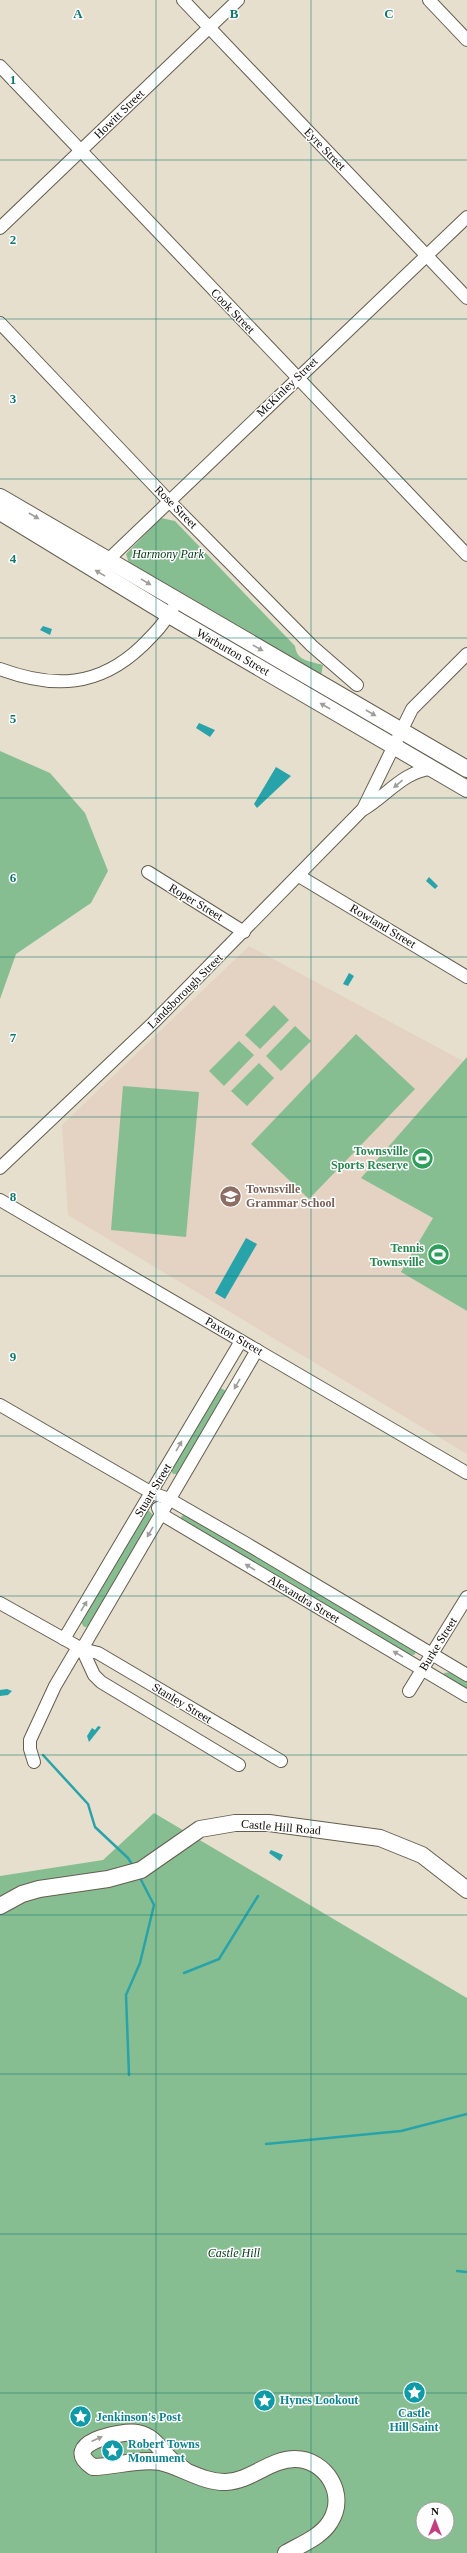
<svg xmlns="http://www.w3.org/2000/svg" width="467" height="2553" viewBox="0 0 467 2553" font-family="Georgia,serif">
	<rect width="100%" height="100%" fill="#e6dfce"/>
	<polygon fill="#e4d2c2" points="249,946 463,1061 362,1178 433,1218 402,1272 467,1311 467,1454 68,1215 62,1125"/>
	<g fill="#87be91" fill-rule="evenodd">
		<path d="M161,518L175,521L295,646C297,662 311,661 323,665L321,676L130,566L126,554Z"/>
		<polygon points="0,751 50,773 85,813 108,871 91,903 16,954 0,999"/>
		<polygon points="274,1005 289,1020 260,1049 245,1035"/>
		<polygon points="295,1026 311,1041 281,1071 266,1056"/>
		<polygon points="356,1034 415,1089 309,1199 251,1144"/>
		<polygon points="239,1041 254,1055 224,1086 209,1071"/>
		<polygon points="467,1057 467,1311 401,1272 433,1218 361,1178"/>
		<polygon points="259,1063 274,1078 247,1106 231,1091"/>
		<polygon points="123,1086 199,1092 186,1237 111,1230"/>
		<polygon points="219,1387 228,1392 179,1474 173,1474 170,1469"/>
		<polygon points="148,1510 154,1516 91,1626 84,1627 80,1621 144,1512"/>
		<polygon points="184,1513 415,1648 416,1652 414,1655 405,1654 178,1522"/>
		<polygon points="450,1672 467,1681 467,1691 443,1676 444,1673"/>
		<path d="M154,1813L467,1998V2553H0V1876L103,1860ZM423,2509H447V2533H423Z"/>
	</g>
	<g fill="#29a3aa">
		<polygon points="43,626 52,629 50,635 40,630"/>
		<polygon points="199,723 215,730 210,737 196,728"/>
		<polygon points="276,767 291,776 257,808 254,804"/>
		<polygon points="429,877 438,886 435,889 426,881"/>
		<polygon points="349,973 354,976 348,986 343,984"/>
		<polygon points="246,1238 257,1244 225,1299 215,1293"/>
		<polygon points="7,1689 12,1691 8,1695 0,1696 0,1690"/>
		<polygon points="98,1726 101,1727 89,1742 87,1736 92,1728 95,1730"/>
		<polygon points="271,1850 283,1855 280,1861 269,1853"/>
	</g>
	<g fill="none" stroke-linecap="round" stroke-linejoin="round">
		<g stroke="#29a3aa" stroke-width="2.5">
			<polyline points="43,1755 88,1804 95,1827 128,1858 133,1866"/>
			<polyline points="184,1973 219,1959 258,1896"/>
			<polyline points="129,2075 126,1995 140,1963 154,1905 139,1876"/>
			<polyline points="266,2144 401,2131 467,2114"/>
			<polyline points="457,2271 467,2272"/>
		</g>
		<defs>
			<g id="minor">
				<polyline points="183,0 467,298"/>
				<polyline points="429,0 467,40"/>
				<polyline points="0,66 467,555"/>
				<polyline points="0,228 238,0"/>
				<polyline points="0,323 169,501 312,646 357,685"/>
				<polyline points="109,559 467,217"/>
				<path d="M0,669C54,689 99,687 142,646C154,634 165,623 173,608"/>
				<path d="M364,809C386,796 405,770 432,769"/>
				<polyline points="148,872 244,932"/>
				<polyline points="299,876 467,977"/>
				<polyline points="0,1168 154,1022 363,809 412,709 467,654"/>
				<polyline points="0,1200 467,1473"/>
				<polyline points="0,1405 152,1493 169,1499 247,1544 467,1675"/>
				<polyline points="158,1508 161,1514 467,1696"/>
				<polyline points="0,1603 82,1649 98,1653 281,1761"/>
				<polyline points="64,1639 241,1341"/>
				<polyline points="409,1691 467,1597"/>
				<polyline points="34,1762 30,1749 30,1740 55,1686 78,1647"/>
				<polyline points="239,1765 101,1682 94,1675 82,1649 257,1350"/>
			</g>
			<g id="major">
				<polyline points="0,497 467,769"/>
				<polyline points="0,512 169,615 467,789"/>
				<polyline points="0,1906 22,1894 39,1889 108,1879 141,1870 200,1829 235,1823 269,1823 380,1838 422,1855 467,1890"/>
				<path d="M186,2471C181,2467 176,2464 171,2460C160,2450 154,2436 138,2433C120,2430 58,2444 93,2467C115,2467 139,2458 160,2462C182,2467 204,2483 226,2482C251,2481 270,2459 295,2459C326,2459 348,2495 330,2522C321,2537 300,2545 286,2553"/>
			</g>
		</defs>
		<use href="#minor" stroke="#645e50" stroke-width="14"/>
		<use href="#major" stroke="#645e50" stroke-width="18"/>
		<use href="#minor" stroke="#fff" stroke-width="12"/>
		<use href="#major" stroke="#fff" stroke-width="16"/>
	</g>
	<defs><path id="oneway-solid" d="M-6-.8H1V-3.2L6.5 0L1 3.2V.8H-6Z"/></defs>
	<g fill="#9f9e9c">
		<use href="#oneway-solid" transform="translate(34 516) rotate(30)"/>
		<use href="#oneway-solid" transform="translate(100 573) rotate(-149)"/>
		<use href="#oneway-solid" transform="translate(146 582) rotate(31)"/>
		<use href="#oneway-solid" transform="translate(258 648) rotate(30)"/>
		<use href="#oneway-solid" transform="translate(325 706) rotate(-150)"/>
		<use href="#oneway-solid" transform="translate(371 713) rotate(30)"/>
		<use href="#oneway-solid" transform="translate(398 784) rotate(140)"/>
		<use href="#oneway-solid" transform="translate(237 1384) rotate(120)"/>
		<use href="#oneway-solid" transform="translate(179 1446) rotate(-60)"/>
		<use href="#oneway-solid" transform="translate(150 1532) rotate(120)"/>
		<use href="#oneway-solid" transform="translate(250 1567) rotate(-149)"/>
		<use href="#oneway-solid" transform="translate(84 1606) rotate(-59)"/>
		<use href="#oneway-solid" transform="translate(398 1654) rotate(-149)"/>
		<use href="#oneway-solid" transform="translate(97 2439) rotate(-24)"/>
	</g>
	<path fill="none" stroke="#0f766e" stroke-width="1" stroke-opacity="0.55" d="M156,0V2553M311,0V2553M0,160H467M0,319H467M0,479H467M0,638H467M0,798H467M0,957H467M0,1117H467M0,1276H467M0,1436H467M0,1596H467M0,1755H467M0,1915H467M0,2074H467M0,2234H467M0,2393H467"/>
	<defs>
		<symbol id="stadium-disc" viewBox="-11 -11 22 22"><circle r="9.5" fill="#2e9e5b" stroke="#fff"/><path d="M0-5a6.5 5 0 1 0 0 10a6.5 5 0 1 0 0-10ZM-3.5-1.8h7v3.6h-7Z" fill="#fff"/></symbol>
		<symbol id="school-disc" viewBox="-11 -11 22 22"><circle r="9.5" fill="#8d6e63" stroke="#fff"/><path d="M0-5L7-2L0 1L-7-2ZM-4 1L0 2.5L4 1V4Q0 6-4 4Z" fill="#fff"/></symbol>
		<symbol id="sight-disc" viewBox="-11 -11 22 22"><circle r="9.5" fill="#0f9aa8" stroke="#fff"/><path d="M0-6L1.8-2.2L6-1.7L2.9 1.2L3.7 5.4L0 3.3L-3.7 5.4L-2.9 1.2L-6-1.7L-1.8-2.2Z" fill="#fff"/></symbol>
	</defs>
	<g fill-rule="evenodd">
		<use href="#stadium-disc" x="410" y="1146" width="25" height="25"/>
		<use href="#school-disc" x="218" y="1184" width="25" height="25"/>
		<use href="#stadium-disc" x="426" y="1242" width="25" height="25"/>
		<use href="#sight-disc" x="402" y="2380" width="25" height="25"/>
		<use href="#sight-disc" x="252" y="2388" width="25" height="25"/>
		<use href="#sight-disc" x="68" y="2404" width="25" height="25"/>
		<use href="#sight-disc" x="100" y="2438" width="25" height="25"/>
	</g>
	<g text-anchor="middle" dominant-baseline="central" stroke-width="3" stroke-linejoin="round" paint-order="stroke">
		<g font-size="12" fill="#0f0c07" stroke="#fff">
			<text transform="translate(119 114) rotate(-44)">Howitt Street</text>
			<text transform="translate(325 149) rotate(46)">Eyre Street</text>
			<text transform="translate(233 311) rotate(46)">Cook Street</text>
			<text transform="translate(287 387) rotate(-44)">McKinley Street</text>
			<text transform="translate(176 507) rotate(45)">Rose Street</text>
			<text transform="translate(233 652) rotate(30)">Warburton Street</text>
			<text transform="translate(196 902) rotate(31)">Roper Street</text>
			<text transform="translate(383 926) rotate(31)">Rowland Street</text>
			<text transform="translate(185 991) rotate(-45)">Landsborough Street</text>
			<text transform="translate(234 1336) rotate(30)">Paxton Street</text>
			<text transform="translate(153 1490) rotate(-59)">Stuart Street</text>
			<text transform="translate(304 1599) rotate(31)">Alexandra Street</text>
			<text transform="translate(438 1644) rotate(-58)">Burke Street</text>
			<text transform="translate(182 1703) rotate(31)">Stanley Street</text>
			<text transform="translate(281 1827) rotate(5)">Castle Hill Road</text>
		</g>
		<g font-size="12" font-style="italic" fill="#013614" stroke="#fff">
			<text x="168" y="554">Harmony Park</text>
			<text x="234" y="2253">Castle Hill</text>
		</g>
		<g font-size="12" font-weight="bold" fill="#27864d" stroke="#fff" text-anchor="end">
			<text x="408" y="1151">Townsville<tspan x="408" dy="14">Sports Reserve</tspan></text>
			<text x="424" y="1248">Tennis<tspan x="424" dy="14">Townsville</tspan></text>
		</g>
		<g font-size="12" font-weight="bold" fill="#785e54" stroke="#fff" text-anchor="start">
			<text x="246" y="1189">Townsville<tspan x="246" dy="14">Grammar School</tspan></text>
		</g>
		<g font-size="12" font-weight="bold" fill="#0d838f" stroke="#fff" text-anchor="start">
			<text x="280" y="2400">Hynes Lookout</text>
			<text x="414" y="2413" text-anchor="middle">Castle<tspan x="414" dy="14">Hill Saint</tspan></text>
			<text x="96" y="2417">Jenkinson's Post</text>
			<text x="128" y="2444">Robert Towns<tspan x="128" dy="14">Monument</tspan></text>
		</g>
	</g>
	<g font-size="13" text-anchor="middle" font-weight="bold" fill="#0f766e" stroke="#fff" stroke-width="3" stroke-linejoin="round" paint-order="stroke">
		<text x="78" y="18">A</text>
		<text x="234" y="18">B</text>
		<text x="389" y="18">C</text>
		<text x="13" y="84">1</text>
		<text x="13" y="244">2</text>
		<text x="13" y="403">3</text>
		<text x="13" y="563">4</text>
		<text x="13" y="723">5</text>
		<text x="13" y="882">6</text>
		<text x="13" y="1042">7</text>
		<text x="13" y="1201">8</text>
		<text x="13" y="1361">9</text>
	</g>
	<g transform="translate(435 2521)"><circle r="19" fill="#ffffff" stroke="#9f9e9c"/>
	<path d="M0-3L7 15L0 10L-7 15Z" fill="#c43e7f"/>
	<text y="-6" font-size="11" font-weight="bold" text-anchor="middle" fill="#0f0c07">N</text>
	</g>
</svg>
